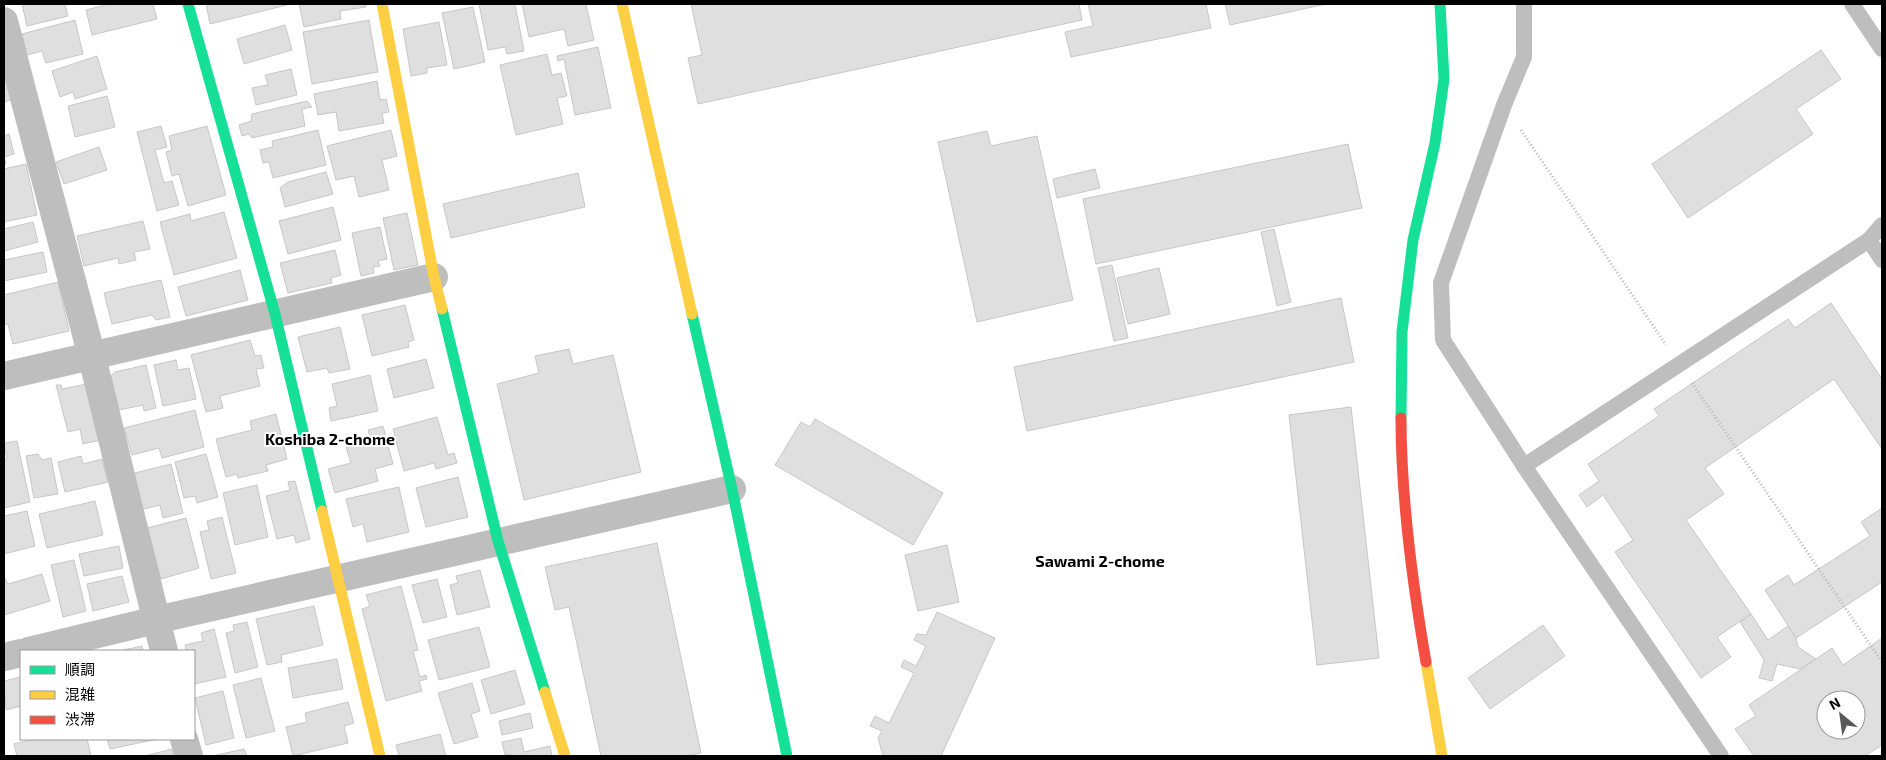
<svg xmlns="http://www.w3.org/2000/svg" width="1886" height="760" viewBox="0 0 1886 760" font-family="'Exo 2','Noto Sans JP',sans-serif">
	<rect width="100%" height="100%" fill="#fff"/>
	<g fill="#dfdfdf" stroke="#c7c7c7" fill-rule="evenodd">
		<polygon points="22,4 65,4 68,16 27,26"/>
		<polygon points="109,4 153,4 157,19 92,35 86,10"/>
		<polygon points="206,4 287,4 287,5 210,24"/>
		<polygon points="299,4 366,4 366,7 340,11 341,19 304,27"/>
		<polygon points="479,4 515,4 524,51 507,54 505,47 488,50"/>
		<polygon points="522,4 586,4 594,40 568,46 564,29 529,37"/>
		<polygon points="691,4 1079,4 1082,20 698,104 688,58 702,55"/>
		<polygon points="1088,4 1206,4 1211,28 1071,57 1065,32 1093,26"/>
		<polygon points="1225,4 1326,4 1230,25"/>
		<polygon points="473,7 485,62 454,69 442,13"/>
		<polygon points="75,20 83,54 46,63 42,51 27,55 22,34"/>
		<polygon points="369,20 378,72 312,84 303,32"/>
		<polygon points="439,22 447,65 427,68 427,73 411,76 403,29"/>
		<polygon points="285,25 292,50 244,64 237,39"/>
		<polygon points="598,47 611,108 575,115 564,59 558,61 557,56"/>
		<polygon points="1821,50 1841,79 1796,109 1813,134 1688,218 1652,164"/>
		<polygon points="547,54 552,75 561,73 567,96 557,98 563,124 516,135 500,65"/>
		<polygon points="97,56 107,89 75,99 73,92 60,97 52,71"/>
		<polygon points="291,69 297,95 256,105 252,88 268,85 265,75"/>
		<polygon points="377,81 380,100 386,99 389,112 382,113 384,123 339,131 336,112 318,115 314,94"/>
		<polygon points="7,82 11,100 4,102 4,83"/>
		<polygon points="107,96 115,127 75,137 68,106"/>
		<polygon points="307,101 312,107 302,109 305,126 252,138 249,134 242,136 239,125 251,121 252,114"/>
		<polygon points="161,126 167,147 155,150 164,183 172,181 179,205 157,211 137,132"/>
		<polygon points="207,126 226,195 188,206 179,174 172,176 166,152 172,150 169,136"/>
		<polygon points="318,130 326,165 273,178 269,162 263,163 260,150 273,147 272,141"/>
		<polygon points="391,130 397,156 382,160 389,190 359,197 354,176 336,180 327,146"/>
		<polygon points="987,131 991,146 1037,136 1073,300 977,322 938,142"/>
		<polygon points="9,134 14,154 4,157 6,164 4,164 4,136"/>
		<polygon points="1348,144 1362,208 1096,264 1083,199"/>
		<polygon points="99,147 107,170 64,184 56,162"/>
		<polygon points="26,164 37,215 4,222 4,169"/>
		<polygon points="1095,169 1100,188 1057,198 1053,179"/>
		<polygon points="326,172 333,194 285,207 280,188 288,182"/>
		<polygon points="578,173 585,207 451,238 443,204"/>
		<polygon points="333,207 341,240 288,254 279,221"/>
		<polygon points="224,212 237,258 174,275 160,222 190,214 191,221"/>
		<polygon points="407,213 418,265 394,270 383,218"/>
		<polygon points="143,221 150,249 134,252 136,260 119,264 118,258 84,266 77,236"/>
		<polygon points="33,222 38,242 4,251 4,229"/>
		<polygon points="380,227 387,259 378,261 380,266 373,267 374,273 361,276 352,233"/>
		<polygon points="1274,229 1291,302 1277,306 1261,232"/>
		<polygon points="335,250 341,275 331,278 332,283 288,293 280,263"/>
		<polygon points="43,252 47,272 4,281 4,260"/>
		<polygon points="1112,265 1128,338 1114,341 1098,268"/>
		<polygon points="1159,268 1170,314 1128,324 1117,278"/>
		<polygon points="240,270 248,300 186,316 178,287"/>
		<polygon points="161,280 170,317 156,320 152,315 112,324 104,293"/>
		<polygon points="58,282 69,331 13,344 8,324 4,325 4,295"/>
		<polygon points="1341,298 1354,362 1027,431 1014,367"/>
		<polygon points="1831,303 1882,379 1882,449 1834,379 1705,468 1724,494 1686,520 1751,614 1717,637 1731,657 1701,678 1615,552 1633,540 1603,495 1587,507 1579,495 1599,481 1588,464 1659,416 1654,409 1788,319 1795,328"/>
		<polygon points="405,305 414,340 408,342 409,347 372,356 362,315"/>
		<polygon points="340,327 350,369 329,373 327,368 307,372 298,337"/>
		<polygon points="250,340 255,356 261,355 264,368 256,369 260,386 220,396 223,408 206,412 191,355"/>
		<polygon points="569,349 573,364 613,355 641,472 524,500 497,384 539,373 535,356"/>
		<polygon points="426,359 434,388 394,398 387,369"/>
		<polygon points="176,360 178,370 189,368 196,399 163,406 154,365"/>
		<polygon points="146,365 156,408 144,411 143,405 119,410 111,376 115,372"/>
		<polygon points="370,375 378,411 331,421 329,408 337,406 332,384"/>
		<polygon points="87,384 101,440 83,444 80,429 68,432 56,385 61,385 62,389"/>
		<polygon points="1351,407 1379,658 1317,665 1289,415"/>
		<polygon points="195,410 204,447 162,458 159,448 132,455 124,428"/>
		<polygon points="276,414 287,459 266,465 268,471 238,478 237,474 226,477 216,439 252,430 250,421"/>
		<polygon points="437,417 448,455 454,453 457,463 436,469 434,463 404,471 393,429"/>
		<polygon points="815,419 943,493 913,545 775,465 801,422 810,427"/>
		<polygon points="383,426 393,464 375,469 378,481 335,493 328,469 351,463 346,447 371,440 368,430"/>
		<polygon points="17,441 30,502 4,508 4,460 7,459 4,443"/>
		<polygon points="38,454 42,460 51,458 58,494 34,498 26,456"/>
		<polygon points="206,454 218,497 197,503 195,496 184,498 175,462"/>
		<polygon points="81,456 83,464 102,459 108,482 65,492 58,462"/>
		<polygon points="171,464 183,513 163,518 160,505 140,510 131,474"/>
		<polygon points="458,477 468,517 426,527 416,488"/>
		<polygon points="295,481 310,539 296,543 294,535 277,539 266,496 290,490 288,482"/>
		<polygon points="257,485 268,537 235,545 223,493"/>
		<polygon points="399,487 409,532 367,542 363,524 353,527 346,499"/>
		<polygon points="95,501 103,535 47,548 39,514"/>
		<polygon points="1882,508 1882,582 1796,638 1765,590 1788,575 1794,585 1870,536 1861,522"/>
		<polygon points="27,511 35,546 4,554 4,516"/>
		<polygon points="222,517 236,573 211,579 200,532 209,530 207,521"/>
		<polygon points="186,518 199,568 161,579 147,528"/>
		<polygon points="657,543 701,753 686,756 601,756 569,607 555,610 545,567"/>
		<polygon points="947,545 959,602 918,611 905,555"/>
		<polygon points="119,546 123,568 84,576 79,554"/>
		<polygon points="74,560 86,611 63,617 51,565"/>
		<polygon points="480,570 490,607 457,615 450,585 458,583 456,576"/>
		<polygon points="42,574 50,601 4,615 4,577 8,584"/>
		<polygon points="122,576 129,602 93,611 87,584"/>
		<polygon points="437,579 447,617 423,623 412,585"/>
		<polygon points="401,586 418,650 413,651 420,677 426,675 427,679 419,681 422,691 386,701 362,609 370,606 366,595"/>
		<polygon points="314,606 323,645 281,655 282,662 267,665 256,619"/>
		<polygon points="937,612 995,638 941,756 883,756 878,738 882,731 870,726 875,716 889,723 914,673 901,667 904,660 916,666 926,646 914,640 917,634 926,635"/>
		<polygon points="1751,614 1768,640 1788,626 1796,638 1798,647 1816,659 1800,669 1777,664 1772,681 1759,678 1764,660 1740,622"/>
		<polygon points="247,622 258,667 235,673 226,633 234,631 233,625"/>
		<polygon points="1543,625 1565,656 1490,709 1468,678"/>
		<polygon points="479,627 490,667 439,680 428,640"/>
		<polygon points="214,629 226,677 194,684 194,651 186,651 185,645 203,641 201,633"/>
		<path d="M1882,638V745L1865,756H1754L1735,729L1756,716L1749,705L1832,648L1843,665ZM1826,700H1856V730H1826Z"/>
		<polygon points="142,646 143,651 119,651"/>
		<polygon points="337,659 343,689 293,698 288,668"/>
		<polygon points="515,670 525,704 491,714 481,680"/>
		<polygon points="21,677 21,706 6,710 4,681"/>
		<polygon points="261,678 275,731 246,738 233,685"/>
		<polygon points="472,683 480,711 471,714 478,737 454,744 438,693"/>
		<polygon points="223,691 234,738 206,745 195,698"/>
		<polygon points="348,702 354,723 344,726 348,743 293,756 286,727 307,722 305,713"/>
		<polygon points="530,713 533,728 502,735 499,721"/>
		<polygon points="440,734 446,756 399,756 396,745"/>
		<polygon points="521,738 524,752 550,746 552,756 512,756 511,754 505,755 502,742"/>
		<polygon points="35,739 87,739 91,756 17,756 14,744"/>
		<polygon points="107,739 158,739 110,749"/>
		<polygon points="172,749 174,756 145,756"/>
		<polygon points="244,749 247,756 212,756"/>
	</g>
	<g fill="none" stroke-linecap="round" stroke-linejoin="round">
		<g stroke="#b9b9b9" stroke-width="3" stroke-dasharray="1 2.5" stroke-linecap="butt">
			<polyline points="1521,130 1666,345"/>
			<polyline points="1692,383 1882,662"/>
		</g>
		<g stroke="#bebebe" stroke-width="16">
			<polyline points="1524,4 1524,57 1504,105 1441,283 1443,340 1524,466 1721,756"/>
			<polyline points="1852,4 1882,49"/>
			<polyline points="1869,240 1882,260"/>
			<polyline points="1524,466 1869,240 1882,225"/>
		</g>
		<g stroke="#bebebe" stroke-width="28">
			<polyline points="4,21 92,357 164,651"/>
			<polyline points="4,376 434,277"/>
			<polyline points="28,651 156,620 732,489"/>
			<polyline points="4,657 21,653"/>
			<polyline points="184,739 189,756"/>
		</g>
		<g stroke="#16e098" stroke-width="11">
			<polyline points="188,4 275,314 322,511"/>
			<polyline points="442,309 498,541 545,692"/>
			<polyline points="692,314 732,489 787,756"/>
			<polyline points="1401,418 1402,332 1413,240 1435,143 1444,79 1440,4"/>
		</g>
		<g stroke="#ffcf43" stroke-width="11">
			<polyline points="382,4 434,277 442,309"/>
			<polyline points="622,4 692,314"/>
			<polyline points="322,511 380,756"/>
			<polyline points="1426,662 1442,756"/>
			<polyline points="545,692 565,756"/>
		</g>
		<path stroke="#f24e42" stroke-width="11" d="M1401,418C1401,499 1412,581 1426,662"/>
	</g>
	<g text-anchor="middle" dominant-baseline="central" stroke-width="4" stroke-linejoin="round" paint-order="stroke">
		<g font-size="16" font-weight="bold" fill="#000" stroke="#fff">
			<text x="330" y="438">Koshiba 2-chome</text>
			<text x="1100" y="560">Sawami 2-chome</text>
		</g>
	</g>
	<rect width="1886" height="760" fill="none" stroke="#000000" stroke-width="10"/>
	<rect x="20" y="650" width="175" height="90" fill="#ffffff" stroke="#999999"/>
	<rect x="30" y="666" width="25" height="8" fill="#16e098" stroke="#999999"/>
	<text x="65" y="675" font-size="15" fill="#000000">順調</text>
	<rect x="30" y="691" width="25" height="8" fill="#ffcf43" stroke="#999999"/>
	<text x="65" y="700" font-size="15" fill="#000000">混雑</text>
	<rect x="30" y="716" width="25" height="8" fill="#f24e42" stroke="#999999"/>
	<text x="65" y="725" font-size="15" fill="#000000">渋滞</text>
	<g transform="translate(1841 715) rotate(331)"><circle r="24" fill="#ffffff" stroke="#999999"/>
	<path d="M0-4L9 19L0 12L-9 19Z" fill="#595959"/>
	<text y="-8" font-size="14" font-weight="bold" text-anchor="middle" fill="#000000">N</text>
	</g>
</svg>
